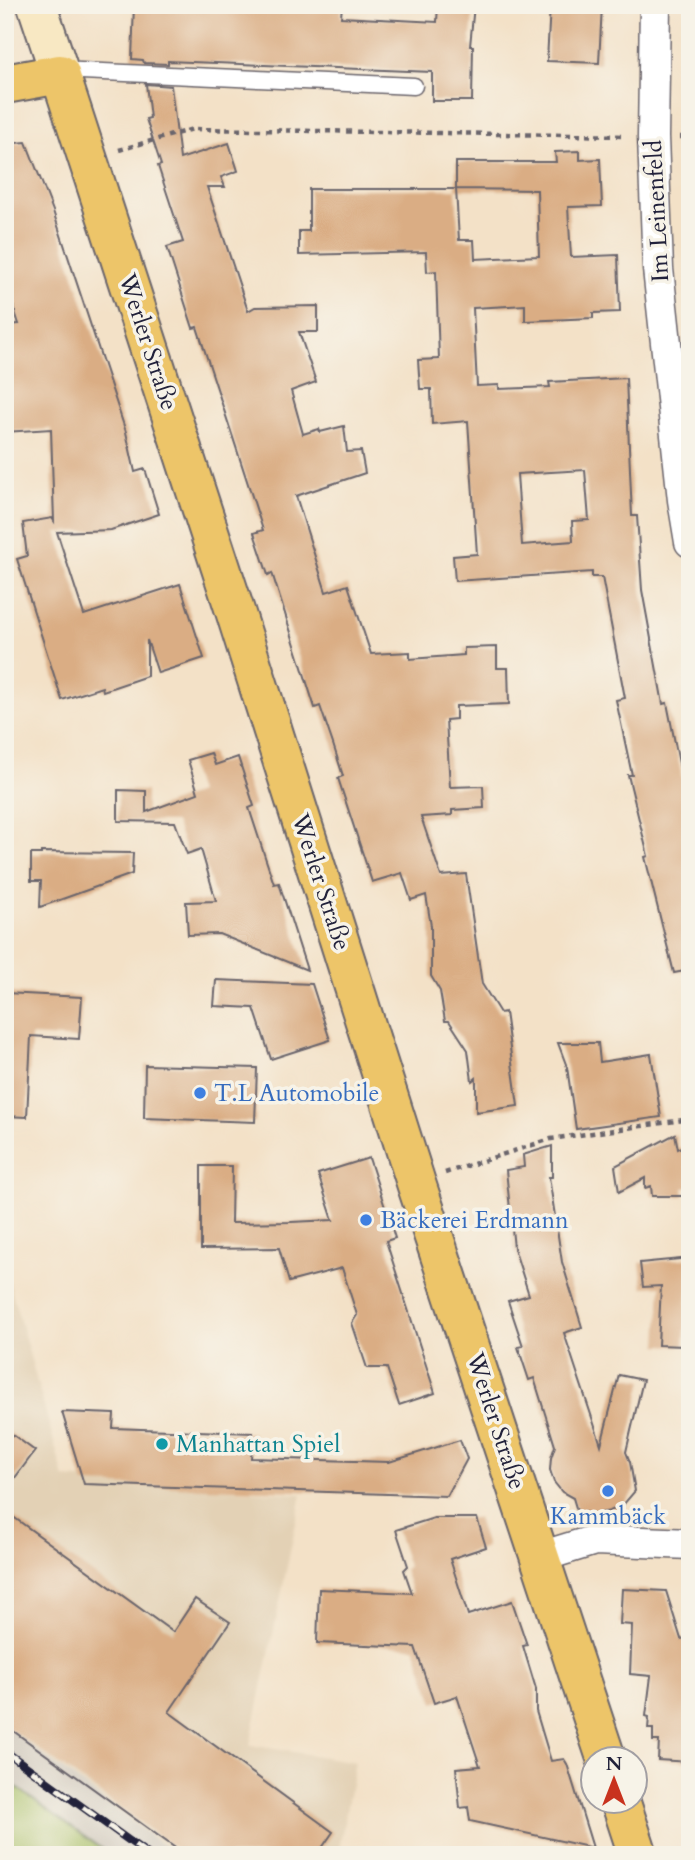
<svg xmlns="http://www.w3.org/2000/svg" width="695" height="1860" viewBox="0 0 695 1860" font-family="Cardo,serif">
	<rect width="100%" height="100%" fill="#f7f3e8"/>
	<filter id="ink" filterUnits="userSpaceOnUse"><feTurbulence type="fractalNoise" baseFrequency=".0143" numOctaves="2"/><feDisplacementMap in="SourceGraphic" scale="14" xChannelSelector="R" yChannelSelector="G"/><feConvolveMatrix kernelMatrix="1 2 1 2 8 2 1 2 1" color-interpolation-filters="sRGB"/></filter>
	<filter id="wash" filterUnits="userSpaceOnUse"><feTurbulence type="fractalNoise" baseFrequency=".00686" numOctaves="4" result="noise"/><feDisplacementMap in="SourceGraphic" scale="28" xChannelSelector="R" yChannelSelector="G"/><feGaussianBlur stdDeviation="1.57" result="paint"/><feColorMatrix in="noise" values="0 0 0 0 0 0 0 0 0 0 0 0 0 0 0 0 0 1.4 0 .05"/><feComposite in="paint" operator="in"/></filter>
	<g filter="url(#wash)">
		<rect width="100%" height="100%" fill="#f3e1c7"/>
		<polygon fill="#e3d1b5" points="5,1267 64,1478 302,1494 250,1745 355,1762 338,1855 176,1855 5,1726"/>
		<polygon fill="#cbc3b8" points="5,1726 176,1855 110,1855 5,1779"/>
		<polygon fill="#a5be64" stroke="#647050" stroke-width="2" points="5,1779 110,1855 5,1855"/>
		<g id="blocks">
			<g fill="#daad84" fill-rule="evenodd">
				<polygon points="134,5 342,5 341,17 437,22 438,5 474,5 470,46 473,46 472,101 432,101 432,72 168,61 168,64 144,63 143,60 132,59"/>
				<polygon points="550,5 602,5 599,63 547,61"/>
				<polygon points="146,84 171,86 180,159 229,143 238,171 221,177 225,187 207,187 248,311 255,307 318,306 318,332 299,332 316,382 291,391 303,434 319,429 320,432 344,426 347,452 361,451 365,473 296,496 326,592 348,585 371,654 410,652 410,659 464,655 464,648 497,647 497,668 508,668 509,704 456,706 456,719 446,720 450,787 483,786 484,808 452,810 452,815 421,817 441,876 466,874 482,984 500,1013 505,1012 518,1106 476,1112 476,1078 472,1081 468,1050 449,1021 445,1021 440,991 431,976 431,926 426,895 411,900 402,873 372,882 338,778 343,776 333,744 320,706 315,708 272,573 268,575 254,533 263,530 197,327 193,328 167,247 183,242 158,166 161,165 146,119 150,118"/>
				<polygon points="26,142 53,211 126,432 135,472 145,469 159,514 111,530 57,532 84,615 180,584 204,658 158,673 147,640 147,676 103,691 102,687 62,700 17,559 27,556 23,523 52,518 54,521 51,429 5,432 5,325 19,324 5,281 5,144"/>
				<path d="M580,151V160L600,159L602,206L568,207L571,257L618,255L620,312L593,313V318L525,321V305L473,308L477,386L499,385V389L550,387L549,382L626,378L632,516H637L642,590L663,704L667,703L682,778L690,805V920L683,922L690,970L674,973L645,857L648,856L628,775H632L616,700L625,698L602,577H592V572L455,581L453,556L477,554L468,421L432,424L431,389H420L418,360L439,359L436,271L427,272L426,252L299,255V231H309V189H456V162H556L555,152ZM456,189L537,190L539,256L475,259L474,240H459ZM585,470L589,520L572,521L573,541L522,545L517,474Z"/>
				<polygon points="211,753 215,765 238,757 254,806 249,808 264,854 274,884 279,883 307,970 219,934 188,935 186,902 216,901 201,849 187,854 175,822 118,821 118,790 146,791 146,812 198,793 188,760"/>
				<polygon points="41,852 133,853 132,874 40,907 41,881 31,881 31,854 41,854"/>
				<polygon points="216,980 312,984 330,1040 271,1059 254,1008 214,1006"/>
				<polygon points="5,993 82,997 79,1039 31,1036 27,1117 5,1116"/>
				<polygon points="558,1043 598,1043 600,1062 651,1054 661,1117 576,1129 567,1067"/>
				<polygon points="145,1065 257,1068 255,1122 144,1118"/>
				<polygon points="675,1134 678,1149 690,1142 690,1187 683,1188 684,1196 652,1196 651,1186 645,1188 645,1178 619,1192 615,1166"/>
				<polygon points="552,1146 552,1177 549,1177 562,1262 582,1327 564,1333 601,1445 619,1375 643,1380 626,1452 630,1462 635,1491 623,1505 610,1511 596,1514 577,1511 573,1498 562,1492 554,1482 550,1470 551,1458 555,1446 534,1378 529,1380 518,1347 523,1346 508,1301 529,1295 514,1248 506,1170 524,1167 523,1155"/>
				<polygon points="369,1158 395,1238 386,1241 435,1393 399,1405 387,1368 367,1368 352,1323 357,1315 342,1268 289,1282 279,1248 201,1249 201,1166 232,1166 231,1223 291,1222 333,1220 318,1174"/>
				<polygon points="690,1258 684,1346 658,1345 661,1286 643,1287 640,1263"/>
				<polygon points="62,1412 114,1414 113,1428 253,1433 251,1458 389,1462 460,1440 467,1459 447,1496 84,1484"/>
				<polygon points="5,1429 35,1451 5,1491"/>
				<polygon points="5,1511 173,1632 195,1599 230,1622 169,1712 333,1832 317,1855 185,1855 5,1725"/>
				<polygon points="434,1518 477,1518 486,1547 450,1559 468,1615 512,1601 527,1645 523,1646 536,1689 536,1711 551,1761 564,1759 567,1764 593,1848 470,1821 468,1807 460,1808 456,1768 480,1766 457,1696 434,1703 415,1647 317,1643 319,1589 412,1593 404,1570 408,1566 396,1530"/>
				<polygon points="622,1589 666,1591 681,1639 690,1637 690,1762 658,1760 659,1741 653,1741 653,1729 648,1729 649,1717 646,1716 651,1676 630,1674 632,1625 620,1624"/>
			</g>
		</g>
	</g>
	<g filter="url(#ink)">
		<use href="#blocks" fill-opacity="0" stroke="#6b656c" stroke-width="2"/>
		<g fill="none" stroke-linecap="round" stroke-linejoin="round">
			<defs>
				<polyline id="service" points="59,70 414,86"/>
				<g id="minor">
					<polyline points="655,5 653,137 658,269 683,500 690,542"/>
					<polyline points="540,1557 595,1540 690,1544"/>
				</g>
				<polyline id="secondary" points="37,5 60,74"/>
				<g id="primary">
					<polyline points="5,84 60,74 235,611 416,1183 606,1758"/>
					<polyline points="620,1800 638,1855"/>
				</g>
			</defs>
			<use href="#service" stroke="#6b656c" stroke-width="19"/>
			<use href="#minor" stroke="#6b656c" stroke-width="33"/>
			<use href="#secondary" stroke="#6b656c" stroke-width="42"/>
			<use href="#primary" stroke="#6b656c" stroke-width="42"/>
			<g stroke="#6b656c" stroke-width="4.5" stroke-dasharray="5 5" stroke-linecap="butt">
				<polyline points="680,137 690,137"/>
				<polyline points="119,150 193,129 626,136"/>
				<polyline points="445,1173 551,1139 690,1119"/>
				<polyline points="5,1852 9,1855"/>
			</g>
			<use href="#service" stroke="#fff" stroke-width="16"/>
			<use href="#minor" stroke="#fff" stroke-width="30"/>
			<use href="#secondary" stroke="#f8e8c3" stroke-width="38"/>
			<use href="#primary" stroke="#edc569" stroke-width="38"/>
			<defs>
				<polyline id="rail" points="5,1751 149,1855"/>
			</defs>
			<use href="#rail" stroke="#22223b" stroke-width="8"/>
			<use href="#rail" stroke="#f7f3e8" stroke-width="5" stroke-dasharray="16" stroke-linecap="butt"/>
		</g>
	</g>
	<g fill="#3f7fe0" stroke="#f7f3e8" stroke-width="2.5">
		<circle cx="200" cy="1093" r="7"/>
		<circle cx="366" cy="1220" r="7"/>
		<circle cx="608" cy="1491" r="7"/>
	</g>
	<circle fill="#0f9aa8" stroke="#f7f3e8" stroke-width="2.5" cx="162" cy="1444" r="7"/>
	<g text-anchor="middle" dominant-baseline="central" stroke-width="7" stroke-linejoin="round" paint-order="stroke">
		<g font-size="24" fill="#22223b" stroke="#f7f3e8">
			<text transform="translate(657 211) rotate(-93)">Im Leinenfeld</text>
			<text transform="translate(148 342) rotate(72)">Werler Straße</text>
			<text transform="translate(321 882) rotate(72)">Werler Straße</text>
			<text transform="translate(496 1421) rotate(72)">Werler Straße</text>
		</g>
		<g font-size="24" fill="#366cbe" stroke="#f7f3e8" text-anchor="start">
			<text x="214" y="1093">T.L Automobile</text>
			<text x="380" y="1220">Bäckerei Erdmann</text>
			<text x="608" y="1516" text-anchor="middle">Kammbäck</text>
		</g>
		<g font-size="24" fill="#0d838f" stroke="#f7f3e8" text-anchor="start">
			<text x="176" y="1444">Manhattan Spiel</text>
		</g>
	</g>
	<rect width="695" height="1860" fill="none" stroke="#f7f3e8" stroke-width="28"/>
	<g transform="translate(614 1780)"><circle r="33" fill="#f7f3e8" stroke="#a29fa3" stroke-width="2"/>
	<path d="M0-5L12 26L0 18L-12 26Z" fill="#c8321e"/>
	<text y="-10" font-size="19" font-weight="bold" text-anchor="middle" fill="#22223b">N</text>
	</g>
</svg>
